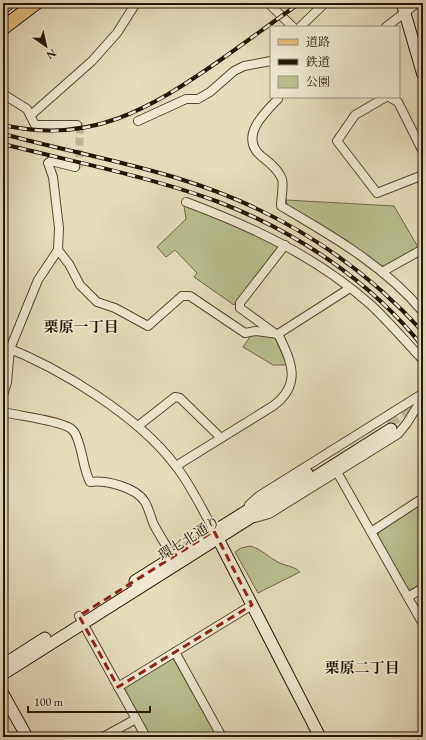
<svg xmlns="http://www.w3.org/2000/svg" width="426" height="740" viewBox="0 0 426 740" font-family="'EB Garamond','Noto Serif JP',serif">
	<rect width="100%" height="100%" fill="#e6ddbc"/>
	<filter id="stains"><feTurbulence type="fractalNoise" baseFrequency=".005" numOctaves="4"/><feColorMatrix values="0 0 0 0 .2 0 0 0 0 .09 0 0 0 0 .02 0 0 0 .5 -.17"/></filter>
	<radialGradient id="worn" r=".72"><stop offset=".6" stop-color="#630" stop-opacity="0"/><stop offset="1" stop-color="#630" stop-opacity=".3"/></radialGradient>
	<g fill="#b8c08e" stroke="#6f6b4a">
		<path d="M286,200L394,206L418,247L385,266C371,265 360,250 349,242C330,229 309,217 288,206Z"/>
		<polygon points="185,204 224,219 278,246 278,249 234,305 194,277 197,273 175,250 166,257 157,247 186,219 184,206"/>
		<polygon points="252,334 272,336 275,338 287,365 273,365 243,347"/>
		<polygon points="423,503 423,582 412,589 408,589 378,536 379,532"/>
		<path d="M250,546C262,549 269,558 280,563C287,566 296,567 300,572L258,593L235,552L241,548Z"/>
		<polygon points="171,659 174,660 217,737 150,737 125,691 125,687"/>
	</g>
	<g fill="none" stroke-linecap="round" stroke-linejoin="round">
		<polyline stroke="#c0b598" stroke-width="8" stroke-dasharray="8 4" stroke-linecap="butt" points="75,167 79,165 80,126 77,125"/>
		<polyline stroke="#c0b598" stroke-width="11" stroke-dasharray="11 5.5" stroke-linecap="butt" points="388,423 423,401"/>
		<defs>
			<g id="street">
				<polyline points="268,3 293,27"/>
				<polyline points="300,27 325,3"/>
				<polyline points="386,27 417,3"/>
				<polyline points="3,94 27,109 35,125 77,125"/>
				<polyline points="386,97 355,115 337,141 377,193 423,175"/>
				<polyline points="389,97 398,102 423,152"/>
				<path d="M278,99C264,113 239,137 261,156C269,162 278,169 282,179C284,186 281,198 281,206C332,236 385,266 423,312"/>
				<polyline points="31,115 92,61 117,33 136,3"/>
				<polyline points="138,121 186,99 198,99 210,92 234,71 244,66 271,61"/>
				<path d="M186,202C253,227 317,257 371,305C389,322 406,342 423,360"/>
				<polyline points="58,250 69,264 80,285 97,302 115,308 148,326 182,296 190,296 245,333 256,331 278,334 350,288"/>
				<polyline points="382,272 423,249"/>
				<polyline points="273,332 240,308 240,303 285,245"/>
				<path d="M3,346C60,368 138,416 175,465C191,485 202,509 214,531"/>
				<polyline points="3,395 7,382 10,349 38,280 58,250 59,228 53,177 48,163 51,161 75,167"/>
				<path d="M3,412C19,416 57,420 70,428C73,430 76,434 77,438C83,452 83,468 90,482C106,480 136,487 145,502C149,509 151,518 154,525C160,536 167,547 173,557"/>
				<polyline points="138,426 175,397 180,398 221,438"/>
				<path d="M176,466L273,406C302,385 292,361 278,334"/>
				<polyline points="337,472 423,624"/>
				<polyline points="249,505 259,496 422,394"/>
				<polyline points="255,518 269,514 398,434 407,423 423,397"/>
				<polyline points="371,532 423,498"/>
				<polyline points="408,597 423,588"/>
				<polyline points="79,616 146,737"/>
				<polyline points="175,652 222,737"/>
				<polyline points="118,687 252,605"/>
				<polyline points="103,737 136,719"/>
				<polyline points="421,737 423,736"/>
			</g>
			<g id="secondary">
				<polyline points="402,3 423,75"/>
				<polyline points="214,531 320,737"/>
				<polyline points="135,581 307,473"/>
				<polyline points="3,665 45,638"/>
				<polyline points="3,674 391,429"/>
				<polyline points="3,694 27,737"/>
			</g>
			<g id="primary">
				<polyline points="3,7 8,3"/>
				<polyline points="3,28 36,3"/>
			</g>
		</defs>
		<use href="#street" stroke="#564834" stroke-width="10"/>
		<use href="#secondary" stroke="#261607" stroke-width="13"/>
		<use href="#primary" stroke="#261607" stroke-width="15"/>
		<use href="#street" stroke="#efe9d3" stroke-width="8"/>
		<use href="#secondary" stroke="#efe9d3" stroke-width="11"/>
		<use href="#primary" stroke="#e3be7e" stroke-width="13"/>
		<defs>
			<g id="rail">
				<path d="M3,125C90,145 150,109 219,61C246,42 273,22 300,3"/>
				<path d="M3,134C62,150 122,161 180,179C274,208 356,258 423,332"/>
				<path d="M3,144C74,162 147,176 216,201C295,231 370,280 423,347"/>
			</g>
		</defs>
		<use href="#rail" stroke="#261607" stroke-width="4"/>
		<use href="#rail" stroke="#efe9d3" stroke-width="2.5" stroke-dasharray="8" stroke-linecap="butt"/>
	</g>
	<path fill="none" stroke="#8f2418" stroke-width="3" stroke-dasharray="8 5" stroke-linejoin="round" d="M214,531L252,605L118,687L79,616Z"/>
	<g text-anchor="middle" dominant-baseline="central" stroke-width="3.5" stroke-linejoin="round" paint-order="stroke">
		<g font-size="14" fill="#261607" stroke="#efe9d3">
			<text transform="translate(189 538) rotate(-32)">環七北通り</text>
		</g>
		<g font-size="15" font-weight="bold" fill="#261607" stroke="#efe9d3">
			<text x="81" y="326">栗原一丁目</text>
			<text x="362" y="667">栗原二丁目</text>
		</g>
	</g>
	<rect width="426" height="740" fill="none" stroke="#e6ddbc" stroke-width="16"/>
	<rect x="4" y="4" width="418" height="732" fill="none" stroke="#261607" stroke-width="2"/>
	<rect x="8" y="8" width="410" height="724" fill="none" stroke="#261607"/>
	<rect x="270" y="26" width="130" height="72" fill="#efe9d3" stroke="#9f9581"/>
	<rect x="278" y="39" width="20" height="6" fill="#e3be7e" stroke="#9f9581"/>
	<text x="306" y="46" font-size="12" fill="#261607">道路</text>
	<rect x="278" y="59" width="20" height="6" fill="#261607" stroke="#9f9581"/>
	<text x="306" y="66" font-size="12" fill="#261607">鉄道</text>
	<rect x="278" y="76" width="20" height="12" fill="#b8c08e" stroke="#9f9581"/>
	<text x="306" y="86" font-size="12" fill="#261607">公園</text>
	<g transform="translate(46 46) rotate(146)" stroke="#efe9d3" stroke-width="3" paint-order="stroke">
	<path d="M0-3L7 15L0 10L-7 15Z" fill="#261607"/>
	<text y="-6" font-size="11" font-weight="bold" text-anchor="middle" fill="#261607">N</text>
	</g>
	<path d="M28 706v6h122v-6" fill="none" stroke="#261607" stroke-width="2"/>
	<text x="34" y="706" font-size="12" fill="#261607" stroke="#efe9d3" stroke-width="3" paint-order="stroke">100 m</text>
	<rect width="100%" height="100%" filter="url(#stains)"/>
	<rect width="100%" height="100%" fill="url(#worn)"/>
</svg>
